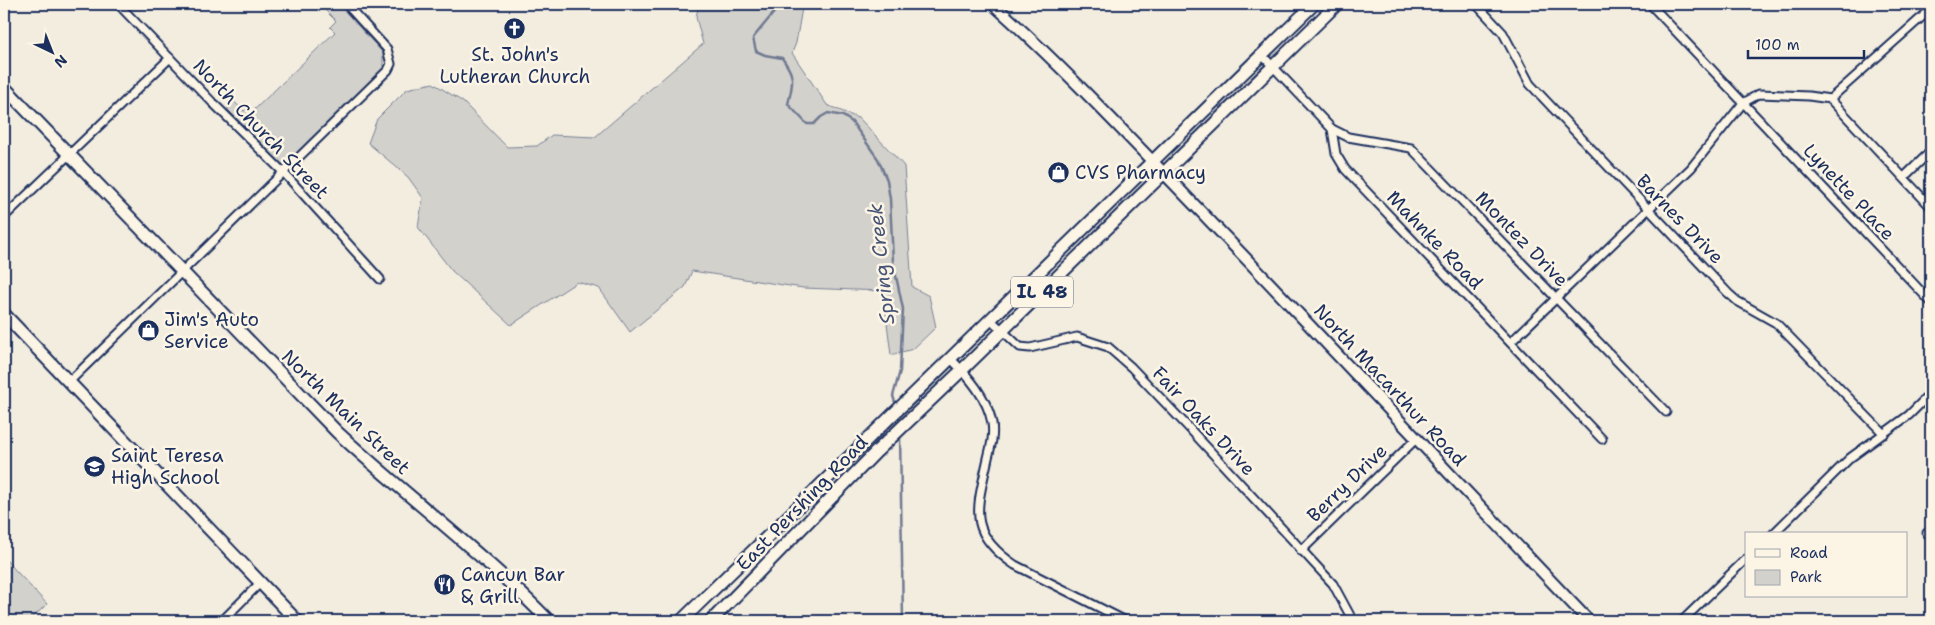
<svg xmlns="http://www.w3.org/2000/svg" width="1935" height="625" viewBox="0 0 1935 625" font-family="'Shantell Sans',sans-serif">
	<rect width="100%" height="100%" fill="#f3ede0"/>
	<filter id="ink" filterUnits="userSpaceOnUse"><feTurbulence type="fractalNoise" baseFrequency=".02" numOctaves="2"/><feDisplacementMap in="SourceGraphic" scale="10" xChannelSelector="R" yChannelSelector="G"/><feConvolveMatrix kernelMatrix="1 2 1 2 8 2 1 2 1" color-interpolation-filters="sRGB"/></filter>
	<g filter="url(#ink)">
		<g fill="#d3d1cc" stroke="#778095">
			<polygon points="326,4 337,4 340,6 383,53 383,69 287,163 282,164 228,110 229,97 244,111 248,107 253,111 335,32 330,27 336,21 322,7"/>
			<polygon points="699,4 798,4 802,8 796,43 792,53 827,105 860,119 904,166 912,287 929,296 936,327 913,349 891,355 883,291 803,288 692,271 685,287 630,332 599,288 577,282 511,325 452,271 418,227 423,198 408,177 368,143 377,119 407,89 433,83 463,102 507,147 537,146 552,135 595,137 703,44 696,17"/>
			<polygon points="4,558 47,604 29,621 4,621"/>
		</g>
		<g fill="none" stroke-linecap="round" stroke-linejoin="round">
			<g stroke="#707a91" stroke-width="2.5">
				<path d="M776,4V10L753,38L756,51L765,55L782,58C796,77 793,82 788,104L807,124H814L821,117L828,113L843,116L852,122L878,159L887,180L890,199L893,262L903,309L900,371L893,396L896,405"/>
				<polyline points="900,435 903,621"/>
			</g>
			<defs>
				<g id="street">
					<polyline points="118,4 212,102 284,173 380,279"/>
					<polyline points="1476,4 1503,33 1530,84 1728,293 1737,301 1776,323 1884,434"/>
					<polyline points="1650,4 1931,302"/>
					<polyline points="1262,55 1332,129 1336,154 1345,169 1602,439"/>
					<polyline points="1830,99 1931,9"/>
					<polyline points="1332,129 1348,137 1411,148 1666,412"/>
					<polyline points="1904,177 1931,151"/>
					<polyline points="4,217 170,58"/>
					<polyline points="991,320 1020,347 1030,348 1077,337 1108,347 1131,367 1189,428 1333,584 1353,621"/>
					<polyline points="1511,342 1691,168 1743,103 1759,94 1809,96 1830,99 1931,207"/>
					<path d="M951,359C969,377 987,397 992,423C994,435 991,446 988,458C977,509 966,532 1015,565L1126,621"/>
					<polyline points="70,381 388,70 391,64 387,49 346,4"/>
					<polyline points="1927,533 1931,537"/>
					<polyline points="1773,534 1850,458 1909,415 1931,393"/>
					<polyline points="1301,551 1416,439"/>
					<polyline points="222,621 260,583"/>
					<polyline points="1682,621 1746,559"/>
				</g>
				<path id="secondary" d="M993,4C1069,72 1138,147 1209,220C1337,353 1462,488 1589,621"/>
				<g id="primary">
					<path d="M4,87L337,432C406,496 483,553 549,621"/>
					<polyline points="4,314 297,621"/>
					<polyline points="681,621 1314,4"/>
					<polyline points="711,621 877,451 962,370 1337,4"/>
				</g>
			</defs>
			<use href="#street" stroke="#1b2f5e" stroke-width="11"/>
			<use href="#secondary" stroke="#1b2f5e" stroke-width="14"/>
			<use href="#primary" stroke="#1b2f5e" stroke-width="15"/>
			<use href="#street" stroke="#fcf5e5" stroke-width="7"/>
			<use href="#secondary" stroke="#fcf5e5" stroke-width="10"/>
			<use href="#primary" stroke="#fcf5e5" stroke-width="11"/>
		</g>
	</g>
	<defs>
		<symbol id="church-disc" viewBox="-11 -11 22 22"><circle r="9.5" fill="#1b2f5e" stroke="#fcf5e5"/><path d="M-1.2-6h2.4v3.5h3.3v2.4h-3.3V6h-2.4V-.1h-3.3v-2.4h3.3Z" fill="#fff"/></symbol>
		<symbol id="shop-disc" viewBox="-11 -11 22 22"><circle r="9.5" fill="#1b2f5e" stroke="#fcf5e5"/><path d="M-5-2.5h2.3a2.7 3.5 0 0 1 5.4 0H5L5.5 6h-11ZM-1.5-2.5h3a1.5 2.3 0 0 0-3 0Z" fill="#fff"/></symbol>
		<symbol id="school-disc" viewBox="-11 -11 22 22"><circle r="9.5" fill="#1b2f5e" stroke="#fcf5e5"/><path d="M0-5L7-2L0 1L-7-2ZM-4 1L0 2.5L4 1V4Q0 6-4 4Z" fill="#fff"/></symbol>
		<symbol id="restaurant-disc" viewBox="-11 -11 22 22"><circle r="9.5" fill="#1b2f5e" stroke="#fcf5e5"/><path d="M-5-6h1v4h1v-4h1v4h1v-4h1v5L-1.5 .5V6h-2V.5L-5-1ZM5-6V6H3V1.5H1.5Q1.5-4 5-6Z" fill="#fff"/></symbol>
	</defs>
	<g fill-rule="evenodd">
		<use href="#church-disc" x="502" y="16" width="25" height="25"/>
		<use href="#shop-disc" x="1046" y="160" width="25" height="25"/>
		<use href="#shop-disc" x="136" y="318" width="25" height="25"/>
		<use href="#school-disc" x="82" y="454" width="25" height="25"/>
		<use href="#restaurant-disc" x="432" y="572" width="25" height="25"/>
	</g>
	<g text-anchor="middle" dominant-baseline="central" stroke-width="5" stroke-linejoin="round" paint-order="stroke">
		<rect fill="#fcf5e5" stroke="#5e6a86" stroke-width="1" x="1011" y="276.5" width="62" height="31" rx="4"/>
		<g font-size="18" font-weight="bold" fill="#1b2f5e">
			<text x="1042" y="292">IL 48</text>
		</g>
		<g font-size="19" fill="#1b2f5e" stroke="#fcf5e5" text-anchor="start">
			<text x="515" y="54" text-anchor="middle">St. John's<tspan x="515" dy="22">Lutheran Church</tspan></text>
			<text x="1075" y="172">CVS Pharmacy</text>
			<text x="164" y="319">Jim's Auto<tspan x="164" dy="22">Service</tspan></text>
			<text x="111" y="455">Saint Teresa<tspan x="111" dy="22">High School</tspan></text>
			<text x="461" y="574">Cancun Bar<tspan x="461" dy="22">&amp; Grill</tspan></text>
		</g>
		<g font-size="19" fill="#1b2f5e" stroke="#fcf5e5">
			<text transform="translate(261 129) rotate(46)">North Church Street</text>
			<text transform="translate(1849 192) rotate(47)">Lynette Place</text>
			<text transform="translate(1680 219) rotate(46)">Barnes Drive</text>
			<text transform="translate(1522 239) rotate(46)">Montez Drive</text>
			<text transform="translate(1435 240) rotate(46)">Mahnke Road</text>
			<text transform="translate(1390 385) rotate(47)">North Macarthur Road</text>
			<text transform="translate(346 412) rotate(44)">North Main Street</text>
			<text transform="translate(1204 421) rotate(47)">Fair Oaks Drive</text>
			<text transform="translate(1347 483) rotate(-44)">Berry Drive</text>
			<text transform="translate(802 503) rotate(-46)">East Pershing Road</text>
		</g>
		<g font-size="20" font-style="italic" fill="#465478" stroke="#fcf5e5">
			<text transform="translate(881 264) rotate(-96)">Spring Creek</text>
		</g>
	</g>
	<rect width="1935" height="625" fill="none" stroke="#fcf5e5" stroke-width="20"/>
	<rect x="10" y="10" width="1915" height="605" fill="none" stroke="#1b2f5e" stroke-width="2" filter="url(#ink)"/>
	<rect x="1745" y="532" width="162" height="65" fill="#fcf5e5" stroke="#a2a6af"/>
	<rect x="1755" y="549" width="25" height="8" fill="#fcf5e5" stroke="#a2a6af"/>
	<text x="1790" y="558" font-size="15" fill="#1b2f5e">Road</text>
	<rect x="1755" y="570" width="25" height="15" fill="#d3d1cc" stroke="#a2a6af"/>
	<text x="1790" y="582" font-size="15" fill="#1b2f5e">Park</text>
	<g transform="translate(52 52) rotate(137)" stroke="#fcf5e5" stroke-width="4" paint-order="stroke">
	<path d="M0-4L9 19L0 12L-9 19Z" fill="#1b2f5e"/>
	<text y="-8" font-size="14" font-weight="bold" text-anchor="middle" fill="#1b2f5e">N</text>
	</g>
	<path d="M1748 50v8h116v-8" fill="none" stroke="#1b2f5e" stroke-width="2.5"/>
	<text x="1755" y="50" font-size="15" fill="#1b2f5e" stroke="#fcf5e5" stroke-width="4" paint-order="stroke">100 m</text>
</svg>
